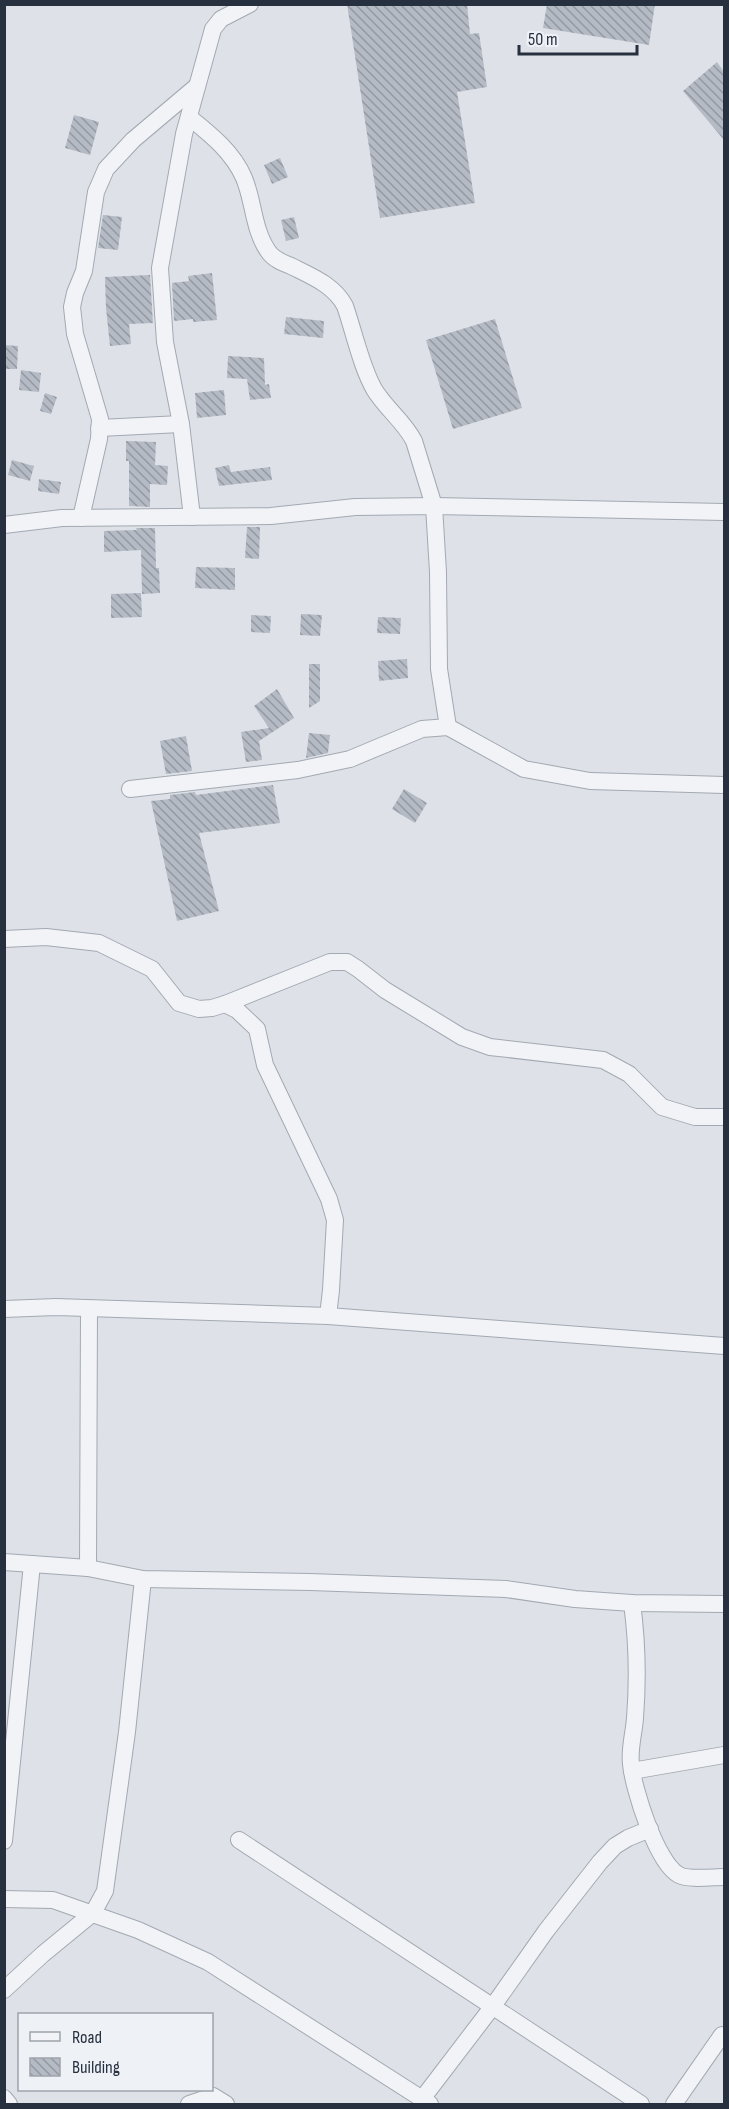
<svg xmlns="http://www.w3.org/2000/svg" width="729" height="2109" viewBox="0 0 729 2109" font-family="'Sofia Sans Condensed',sans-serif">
	<defs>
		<pattern id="building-back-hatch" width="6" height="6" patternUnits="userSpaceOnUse" patternTransform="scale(1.5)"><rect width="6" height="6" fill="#b5bbc5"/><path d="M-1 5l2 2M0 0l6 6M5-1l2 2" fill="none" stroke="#9398a1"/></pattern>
	</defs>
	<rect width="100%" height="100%" fill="#dee2e8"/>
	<g fill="url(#building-back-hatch)">
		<polygon points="347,4 467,4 470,34 479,33 487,87 457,92 475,203 380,218"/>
		<polygon points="547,4 655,4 649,45 543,28"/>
		<polygon points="717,62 724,72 724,140 683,91"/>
		<polygon points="74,115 99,122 90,155 65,148"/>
		<polygon points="280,158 288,177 272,184 264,165"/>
		<polygon points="103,215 122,217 118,250 98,248"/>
		<polygon points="294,217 299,238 286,241 281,220"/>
		<polygon points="212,273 217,320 193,322 193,319 174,321 172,283 189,281 188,276"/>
		<polygon points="150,275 153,323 129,324 131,344 110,346 106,308 105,277"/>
		<polygon points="286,317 324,321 323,338 284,334"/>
		<polygon points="495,319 522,408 453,429 426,340"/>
		<polygon points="4,345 18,346 17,369 4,369"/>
		<polygon points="228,356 264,358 265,385 269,384 271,398 250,400 247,379 227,378"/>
		<polygon points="21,370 41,373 39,392 19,390"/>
		<polygon points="224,390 226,415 197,418 195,393"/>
		<polygon points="45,393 57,397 51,414 40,411"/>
		<polygon points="126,441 156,442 155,465 168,466 167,485 150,484 150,507 129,506 129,461 126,461"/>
		<polygon points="12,460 34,466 30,481 8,475"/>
		<polygon points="229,465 231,472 270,467 272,480 219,486 215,468"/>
		<polygon points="39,479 61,482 59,494 38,491"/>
		<polygon points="247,527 260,527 259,559 245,558"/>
		<polygon points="136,528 155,528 156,568 159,568 160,593 142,594 141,550 104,552 104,531 137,530"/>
		<polygon points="196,567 235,568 235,590 195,588"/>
		<polygon points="141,593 142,617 111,618 111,594"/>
		<polygon points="301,614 322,615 320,636 300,635"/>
		<polygon points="251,615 271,616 270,633 251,632"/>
		<polygon points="378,617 401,618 400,634 377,633"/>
		<polygon points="407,659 408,678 379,681 378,661"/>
		<polygon points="309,664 320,664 320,701 309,708"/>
		<polygon points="277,689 294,718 259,741 262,760 246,762 241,732 269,728 254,706"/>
		<polygon points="309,733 330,735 328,753 306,758"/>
		<polygon points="186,736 192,771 166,774 160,741"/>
		<polygon points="273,785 280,823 199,833 219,911 177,921 151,801 170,799 170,795 195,792 196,795"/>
		<polygon points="404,789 427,803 415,823 392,809"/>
	</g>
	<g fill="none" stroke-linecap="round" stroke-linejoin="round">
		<defs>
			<g id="street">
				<polyline points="99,428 181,424"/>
				<polyline points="192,517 181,424 165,342 160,268 184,134 213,29 221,19 250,4"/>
				<polyline points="81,518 99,439 100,419 75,334 72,307 75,293 84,271 96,192 106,169 133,140 197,86"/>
				<polyline points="4,525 62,518 271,516 355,507 434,506 724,512"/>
				<polyline points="448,727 524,769 590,781 724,785"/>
				<path d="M130,789L298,770L350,759L422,729L448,727L439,669L438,572L434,506L414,441C404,421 385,408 374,389C361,366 354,332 345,306C334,285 311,276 291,266C283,263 273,259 268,251C253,229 254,202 244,178C233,152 210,134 189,117"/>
				<polyline points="4,939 46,937 99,943 152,969 179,1003 199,1009 212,1008 225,1004 330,962 347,962 358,969 385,990 462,1037 490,1047 603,1060 629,1074 662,1107 695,1117 724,1117"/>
				<polyline points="225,1004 237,1010 257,1029 265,1065 329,1199 335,1220 331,1290 328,1316"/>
				<polyline points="4,1309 56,1307 328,1316 724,1346"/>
				<polyline points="4,1562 88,1568 143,1579 310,1582 506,1589 575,1599 632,1603 724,1604"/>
				<polyline points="88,1568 89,1309"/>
				<path d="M632,1603C637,1640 638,1680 635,1718C634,1733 629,1749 631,1764C633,1788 657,1864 679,1875C688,1880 713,1877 724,1877"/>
				<polyline points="632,1771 724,1755"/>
				<polyline points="239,1840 641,2104"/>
				<polyline points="4,1841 32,1564"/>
				<polyline points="4,1899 53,1900 138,1930 208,1962 430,2104"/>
				<polyline points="4,1990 43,1954 93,1913 105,1891 127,1732 143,1579"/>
				<polyline points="4,2098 9,2104"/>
				<polyline points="422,2099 493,2006 546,1931 600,1862 615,1846 628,1838 650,1829"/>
				<polyline points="189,2104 213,2096 226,2104"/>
				<polyline points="674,2104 722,2035"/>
			</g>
		</defs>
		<use href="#street" stroke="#a3a9b2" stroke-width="18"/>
		<use href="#street" stroke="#f1f3f6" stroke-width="16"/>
	</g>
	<rect width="729" height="2109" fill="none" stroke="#27303f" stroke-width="12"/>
	<rect x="18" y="2013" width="195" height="78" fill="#eef1f5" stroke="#9ea4ac" stroke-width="1.5"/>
	<rect x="30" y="2032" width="30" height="9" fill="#f1f3f6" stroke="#9ea4ac" stroke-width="1.5"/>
	<text x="72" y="2043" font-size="18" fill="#27303f">Road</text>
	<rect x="30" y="2058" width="30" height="18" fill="url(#building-back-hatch)" stroke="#9ea4ac" stroke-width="1.5"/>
	<text x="72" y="2073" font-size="18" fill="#27303f">Building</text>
	<path d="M519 45v9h118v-9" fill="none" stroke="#27303f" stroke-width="3"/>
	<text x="528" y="45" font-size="18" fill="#27303f" stroke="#eef1f5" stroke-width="4.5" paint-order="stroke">50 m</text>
</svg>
